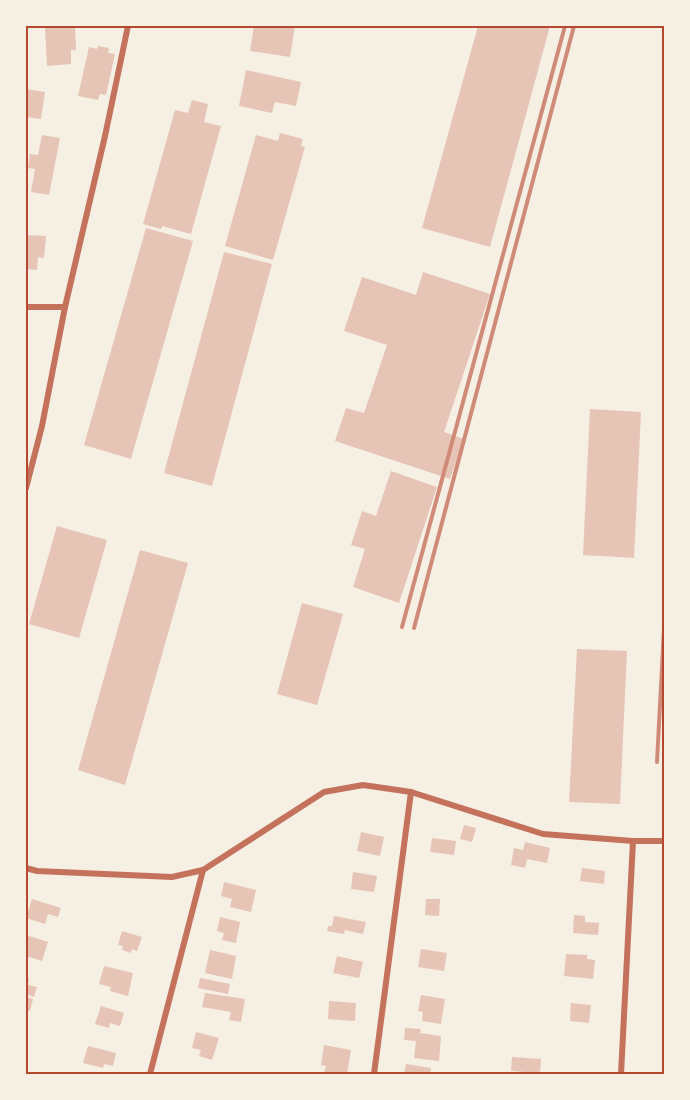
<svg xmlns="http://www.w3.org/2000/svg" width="690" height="1100" viewBox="0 0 690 1100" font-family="Ubuntu,sans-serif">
	<rect width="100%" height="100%" fill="#f6efe4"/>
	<g fill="#e6c5b7">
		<polygon points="75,26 76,50 71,50 71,64 47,66 45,28"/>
		<polygon points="254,26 295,26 290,57 250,51"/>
		<polygon points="478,26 550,26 490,247 422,228"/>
		<polygon points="98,46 109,48 108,53 115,54 106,95 100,94 98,100 78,96 89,47 97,49"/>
		<polygon points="246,70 301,82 296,106 275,102 272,113 239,106"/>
		<polygon points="26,89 45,92 41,119 26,117"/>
		<polygon points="192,100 208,104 204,122 221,126 191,234 162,226 161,229 143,224 175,110 188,113"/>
		<polygon points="280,133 303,139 301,146 305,147 273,260 225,246 256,135 278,141"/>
		<polygon points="42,135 60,138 49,195 31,192 35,169 28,168 30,154 38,155"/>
		<polygon points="146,228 193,241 131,459 84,445"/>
		<polygon points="26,235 46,236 44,258 38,257 37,270 26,269"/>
		<polygon points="224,252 272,264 212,486 164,473"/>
		<polygon points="423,272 490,294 444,432 464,439 450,479 335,441 346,408 364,413 387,345 344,331 362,277 416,295"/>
		<polygon points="590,409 641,412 634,558 583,555"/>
		<polygon points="391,471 437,487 399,603 353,587 365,549 351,545 362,511 376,516"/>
		<polygon points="57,526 107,540 79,638 29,624"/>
		<polygon points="140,550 188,563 125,785 78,770"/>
		<polygon points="302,603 343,614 317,705 277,694"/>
		<polygon points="577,649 627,651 620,804 569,802"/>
		<polygon points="464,825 476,828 472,842 460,839"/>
		<polygon points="361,832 384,837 380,856 357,851"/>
		<polygon points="432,838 456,841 454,855 430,852"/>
		<polygon points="525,842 550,848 547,863 527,859 525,868 511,865 514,848 523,850"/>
		<polygon points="582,868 605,871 604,884 580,881"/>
		<polygon points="353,872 377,876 374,892 351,889"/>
		<polygon points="224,882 256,890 251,912 230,907 232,899 221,896"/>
		<polygon points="32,899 61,908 58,917 48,914 45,924 26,918"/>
		<polygon points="426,899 440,899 439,916 425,915"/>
		<polygon points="574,915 585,916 585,922 599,923 598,935 573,933"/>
		<polygon points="334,916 366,922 363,934 345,930 344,934 327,931 328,926 332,926"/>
		<polygon points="220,917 240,922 236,943 222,940 224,933 217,931"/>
		<polygon points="122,931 142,937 137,951 132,949 131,953 122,950 123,946 118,945"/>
		<polygon points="26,935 48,942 42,961 26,956"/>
		<polygon points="421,949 447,953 444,971 418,967"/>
		<polygon points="210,950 236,956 232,979 205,973"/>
		<polygon points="566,954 587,955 587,959 595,960 593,979 564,976"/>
		<polygon points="337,956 363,962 359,978 333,973"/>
		<polygon points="104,966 133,973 128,996 110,991 111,987 99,984"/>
		<polygon points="26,978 29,979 28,985 37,987 34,997 26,994"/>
		<polygon points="200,978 230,984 228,994 198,988"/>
		<polygon points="205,993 245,999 241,1022 229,1020 231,1012 202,1007"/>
		<polygon points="421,995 445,999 441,1024 422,1021 423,1012 418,1011"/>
		<polygon points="26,997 33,999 30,1011 26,1010"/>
		<polygon points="329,1001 356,1003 355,1021 328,1019"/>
		<polygon points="571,1003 591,1005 589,1023 570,1021"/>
		<polygon points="101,1006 124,1013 120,1026 110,1023 109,1028 95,1024"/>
		<polygon points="405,1028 421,1029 420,1033 441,1036 439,1061 414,1058 416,1041 404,1040"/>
		<polygon points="196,1032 219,1038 212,1060 199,1056 201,1050 192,1048"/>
		<polygon points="324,1045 351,1050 347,1074 324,1073 326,1066 321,1065"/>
		<polygon points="88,1046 116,1053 113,1066 104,1064 103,1068 83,1063"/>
		<polygon points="512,1057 541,1059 540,1073 511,1071"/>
		<polygon points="406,1064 431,1068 430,1074 404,1074"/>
	</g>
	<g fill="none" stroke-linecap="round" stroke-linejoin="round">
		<g stroke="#c5725c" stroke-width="6">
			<polyline points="26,307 65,307"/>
			<polyline points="26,488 42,426 65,307 105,136 128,26"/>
			<polyline points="26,868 37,871 172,877 203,870 324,792 363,785 411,792 543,834 633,841 664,841"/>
			<polyline points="150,1074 203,870"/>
			<polyline points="374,1074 411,792"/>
			<polyline points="621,1074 633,841"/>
		</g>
		<g stroke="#cf8b77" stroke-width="4">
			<polyline points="402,627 565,26"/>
			<polyline points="414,628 574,26"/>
			<polyline points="657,762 664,629"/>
		</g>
	</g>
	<rect width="690" height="1100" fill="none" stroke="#f6efe4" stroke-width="54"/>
	<rect x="27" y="27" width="636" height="1046" fill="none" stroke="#b5482f" stroke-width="2"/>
</svg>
